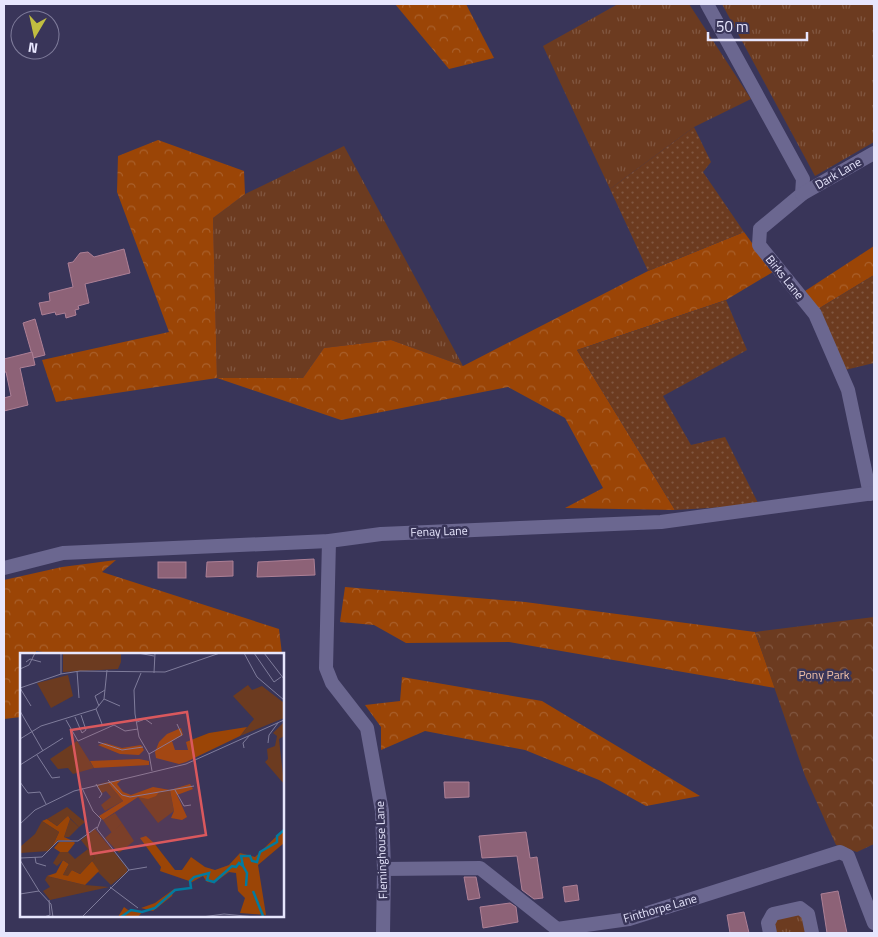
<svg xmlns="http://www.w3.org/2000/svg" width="878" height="937" viewBox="0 0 878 937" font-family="'Titillium Web',sans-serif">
	<defs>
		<pattern id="grass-tufts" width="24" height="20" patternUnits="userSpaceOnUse" patternTransform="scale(1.25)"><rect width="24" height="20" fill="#6c3b20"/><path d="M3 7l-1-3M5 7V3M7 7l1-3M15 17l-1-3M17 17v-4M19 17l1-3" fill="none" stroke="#815741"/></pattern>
		<pattern id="forest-crowns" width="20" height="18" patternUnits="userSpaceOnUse" patternTransform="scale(1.25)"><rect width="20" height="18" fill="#9b4506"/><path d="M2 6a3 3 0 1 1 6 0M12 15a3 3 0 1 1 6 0" fill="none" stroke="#a9602b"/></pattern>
		<pattern id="park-crowns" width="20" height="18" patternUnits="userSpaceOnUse" patternTransform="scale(1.25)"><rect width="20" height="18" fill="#6c3b20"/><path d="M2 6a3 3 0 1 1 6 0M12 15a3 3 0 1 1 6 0" fill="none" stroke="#815741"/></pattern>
		<pattern id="garden-dots" width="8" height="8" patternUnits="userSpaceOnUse" patternTransform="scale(1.25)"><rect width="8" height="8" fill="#6c3b20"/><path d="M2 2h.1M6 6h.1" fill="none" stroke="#815741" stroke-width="1.8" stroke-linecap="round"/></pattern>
	</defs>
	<rect width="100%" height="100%" fill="#393559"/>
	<g fill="url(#grass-tufts)">
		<polygon points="618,4 689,4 751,99 694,127 610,189 543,46"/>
		<polygon points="722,4 874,4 874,142 815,176"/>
		<polygon points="344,146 463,366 391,340 324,348 303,378 217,378 213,218 245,194"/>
		<polygon points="800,908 812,933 770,933 773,914"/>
	</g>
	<g fill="url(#forest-crowns)">
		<polygon points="395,4 466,4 494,58 449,69"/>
		<polygon points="158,140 244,171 245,194 213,218 217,378 303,378 324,348 391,340 463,366 648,271 744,232 773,272 726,300 577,350 675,510 565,508 603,488 565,418 508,387 341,420 217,378 56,402 42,360 169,332 117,192 118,156"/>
		<polygon points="874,246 874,275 818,309 805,291"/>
		<polygon points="116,560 102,572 279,629 282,654 57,654 36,651 36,654 21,654 21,717 4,719 4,580 62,567"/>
		<polygon points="345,587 525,602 755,632 775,688 509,642 406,643 374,625 340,622"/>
		<polygon points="402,677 542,701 700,796 646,806 599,780 525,750 425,731 381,750 381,727 365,705 400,701"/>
	</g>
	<polygon fill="url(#park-crowns)" points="874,617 874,844 857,852 836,845 805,776 755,632"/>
	<g fill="url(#garden-dots)">
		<polygon points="694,127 711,162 703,172 744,232 648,271 610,189"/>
		<polygon points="874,275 874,363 845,370 818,309"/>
		<polygon points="726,300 747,350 663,396 691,445 725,437 759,505 675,510 577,350"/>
	</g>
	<g fill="#8d6277" stroke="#ad8096">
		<polygon points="124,249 130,273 85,284 89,303 78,306 79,309 75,310 76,315 66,318 65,313 56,315 55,312 42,315 39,303 50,301 49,293 73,287 68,263 73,262 80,253 88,252 94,257"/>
		<polygon points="35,319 45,355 33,358 23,323"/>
		<polygon points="32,352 35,365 20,368 28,405 4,411 4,398 11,396 6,372 4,372 4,359"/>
		<polygon points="314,559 315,575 257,577 258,562"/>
		<polygon points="233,561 233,576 206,577 207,562"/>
		<rect x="158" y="562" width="28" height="16"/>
		<polygon points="444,782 469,782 469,797 445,798"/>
		<polygon points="526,832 530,858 537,857 543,898 534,899 522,890 517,856 482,858 479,836"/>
		<polygon points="464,877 476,877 480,898 468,900"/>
		<polygon points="577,885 579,900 565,902 563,887"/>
		<polygon points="838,891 847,933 827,933 821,894"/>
		<polygon points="510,903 516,907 518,922 483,928 480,907"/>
		<polygon points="744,912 749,933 730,933 727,915"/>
	</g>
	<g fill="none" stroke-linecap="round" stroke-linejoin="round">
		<g stroke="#6b6790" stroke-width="14">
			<polyline points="707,4 803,179 802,194 760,229 759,245 815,314 848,390 870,494"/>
			<polyline points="802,194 874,153"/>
			<polyline points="329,541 326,668 332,683 367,728 382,811 384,869 383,933"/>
			<polyline points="4,568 63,553 329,541 381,534 661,522 874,493"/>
			<polyline points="384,869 480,868 557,929 629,919 840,852 848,856 874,923"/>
			<polyline points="770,933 768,923 773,914 800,908 808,914 812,933"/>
		</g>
	</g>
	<g text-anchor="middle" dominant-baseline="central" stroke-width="5" stroke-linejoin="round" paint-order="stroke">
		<g font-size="12" fill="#e7e6fd" stroke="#393559">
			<text transform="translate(838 173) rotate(-30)">Dark Lane</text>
			<text transform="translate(785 277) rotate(51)">Birks Lane</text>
			<text transform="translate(439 531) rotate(-2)">Fenay Lane</text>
			<text transform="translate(381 850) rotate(-92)">Fleminghouse Lane</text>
			<text transform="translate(660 908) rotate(-16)">Finthorpe Lane</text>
		</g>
		<g font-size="12" fill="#efbfa7" stroke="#393559">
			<text x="824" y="674">Pony Park</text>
		</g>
	</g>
	<g transform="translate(20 653)">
		<rect width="264" height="264" fill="#393559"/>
		<path d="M228,32L232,37L242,33L264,50V65L220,83L234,66L213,43ZM264,69V83L259,86L264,131L245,109L248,106L247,96L255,93L257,83L253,80ZM150,137L154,158L138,170L118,144ZM50,166L59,174L49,184H44ZM102,170L114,188L99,200L85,185ZM75,176L107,215V219L91,232L78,219L72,208L75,205L61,187ZM27,223L65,232L89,234L30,247L23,238L30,234L25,227Z" fill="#6c3b20"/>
		<path d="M227,74L220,83L166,109L159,111L136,105L135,99L139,89L147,81L161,75L163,82L152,88L155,97H168L166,89L189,80ZM85,90L102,95L121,92L124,97L119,102L100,101L78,92ZM119,106L129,108V112L74,115L70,108ZM101,127L97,131L103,139L111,142L133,134L150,137L170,131L173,136L157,142L167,164L162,167L151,165L154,158L150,137L139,139L136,143L128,146L118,144L83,167L79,163L103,148L87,129ZM48,162L50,166L44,184L53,188L38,187L32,194L39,179L22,168L27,166L37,173ZM264,176V190L238,212L246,262L220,260L225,245L218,238L216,220L209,219L194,230L187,229L183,223L172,229L140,218L141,214L120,185L126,183L134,190L155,217H162L171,204L185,214L195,217L209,212L220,200L235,204ZM39,189H54L55,190L48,199H40L34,195ZM43,207L49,211L43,222L52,217L60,221L72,208L79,218L65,232L27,223L36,220ZM154,236L152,243L133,258L121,255L135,250ZM104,254L108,257L123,258L118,264H98Z" fill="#9b4506"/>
		<path d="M43,0H101V9L98,16L43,19ZM48,22L53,43L31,55L17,30ZM57,88L74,115L53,121L48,115L38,116L30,106Z" fill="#6c3b20"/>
		<path d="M87,129L103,148L85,158L81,152L91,144L86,138L82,140L76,132ZM47,154L65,169L59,174L48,163L37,173L27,166ZM95,160L102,170L92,180L83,167ZM22,168L39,179L32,194L29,198L0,200V194L15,181ZM68,196L75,205L60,221L52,217L48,223L43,222L49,211L43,207L37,213L33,210L40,199H48L55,206Z" fill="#6c3b20"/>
		<path fill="none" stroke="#027a9f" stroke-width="2.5" d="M223,213L227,220L226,233M233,238L243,263M101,264L111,257L122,259L135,255L155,237L171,235L170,228L174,224L189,220L187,227L194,229L212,213L216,214L219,210L223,213L221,203H230L232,208L237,209L240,199L257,189V183L264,177"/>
		<path fill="none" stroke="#7f7c9b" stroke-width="1" d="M118,0L134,3M224,0L237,24L264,47M234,0L254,29L261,24M244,0L264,26M6,9L10,6L21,9M0,16L9,12L15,0M57,18L59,45M121,20L114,37L115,61L119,84L129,101L132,118M134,20L135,0M41,21V0M0,35L41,21L60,18L145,19L200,0M0,35L11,53M84,46L100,53M79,53L75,43L85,37M76,56L82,71M0,58L23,98M55,64L62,80L66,77L61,62M46,67L58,88L94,72L105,78L118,76M117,69L125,66L132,71M0,86L21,73L76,56L84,46L87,17M78,89L102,97L123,94M248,90L249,82L258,70M224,95L223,90L230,82M129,101L162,82L157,71M17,102L32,125L40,124M0,112L43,85M88,127L102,142L110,144L174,133M0,129L8,140L20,139L26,151M76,131L82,141L79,145M62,135L73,158L81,166L77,176L109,217L62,264M155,137L164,153L171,152M0,171L15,157L54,138L166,111L264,67M15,204L16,210L26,213M0,205L22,204L38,188H58L77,174M0,207L19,238L31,251L33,264M109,217L127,214M90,234L118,255M0,241L19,238M24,264L30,262L29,247M182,264L204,261L236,264"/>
		<path fill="#da585d" fill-opacity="0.15" stroke="#da585d" stroke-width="2.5" d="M167,59L186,182L71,201L51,77Z"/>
		<rect width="264" height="264" fill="none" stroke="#e7e6fd" stroke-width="2.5"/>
	</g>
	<rect width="878" height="937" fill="none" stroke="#e7e6fd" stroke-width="10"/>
	<g transform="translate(35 35) rotate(189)"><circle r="24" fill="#393559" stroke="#7f7c9b"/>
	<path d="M0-4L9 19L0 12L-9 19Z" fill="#c1be40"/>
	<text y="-8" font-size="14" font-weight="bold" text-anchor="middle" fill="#e7e6fd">N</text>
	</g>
	<path d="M708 32v8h99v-8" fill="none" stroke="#e7e6fd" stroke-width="2.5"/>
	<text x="716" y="32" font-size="15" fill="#e7e6fd" stroke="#393559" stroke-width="4" paint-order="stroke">50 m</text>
</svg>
